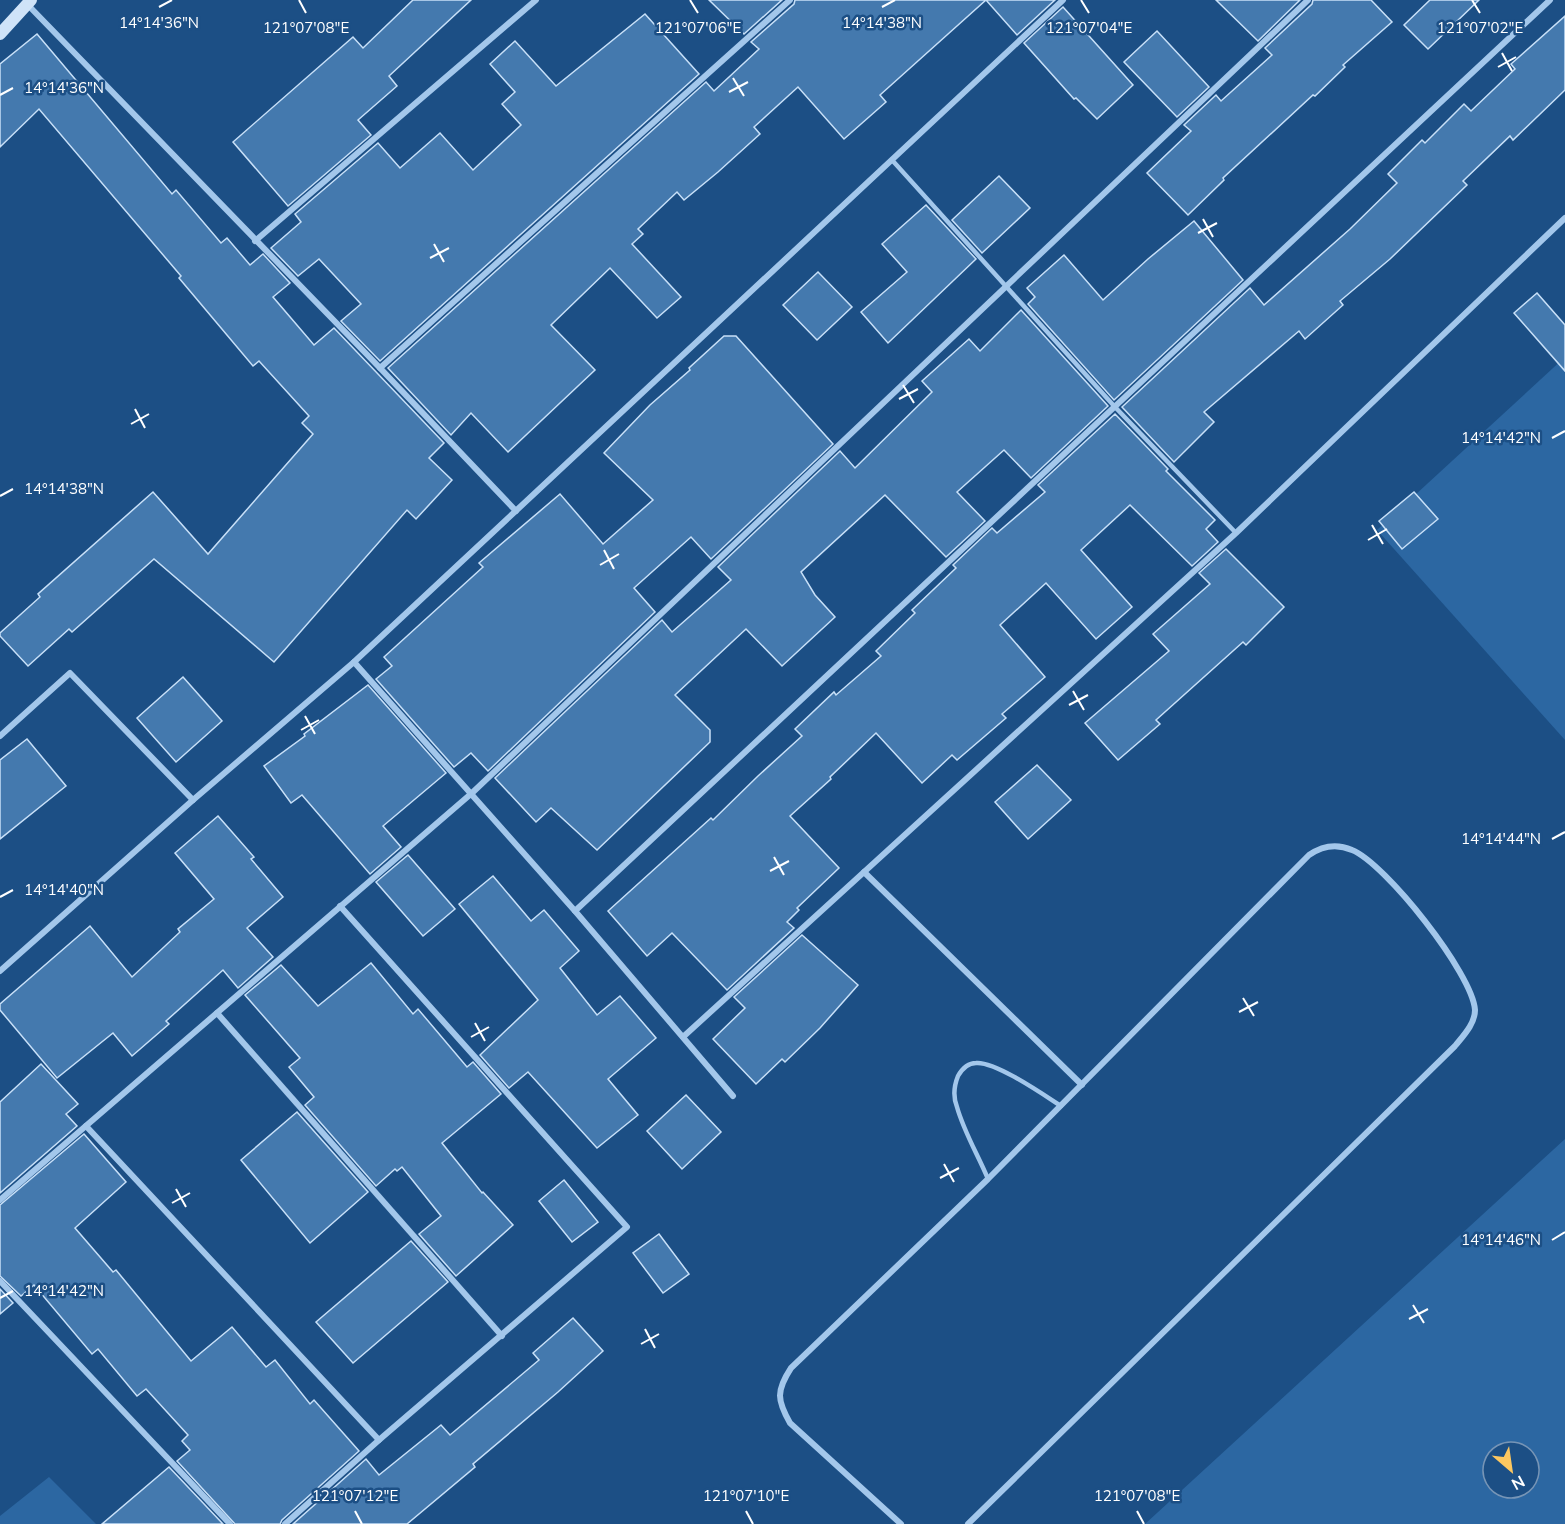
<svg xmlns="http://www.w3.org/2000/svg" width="1565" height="1524" viewBox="0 0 1565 1524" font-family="Mulish,sans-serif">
	<rect width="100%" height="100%" fill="#1c4f85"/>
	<g fill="#2c67a2" fill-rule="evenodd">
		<polygon points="1565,357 1565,740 1377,530"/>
		<path d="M1565,1139V1524H1145ZM1493,1452H1529V1488H1493Z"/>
		<polygon points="49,1477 96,1524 0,1524 0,1516"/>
	</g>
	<g fill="#4479ae" stroke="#c8e0f8" stroke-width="1.5">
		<polygon points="413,0 471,0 389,76 397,86 358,120 371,135 288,206 233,142 353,37 363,48"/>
		<polygon points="709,0 782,0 744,34"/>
		<polygon points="795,0 1055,0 1017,35 986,0 880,95 886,102 844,139 798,87 754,127 760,134 718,172 684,200 677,192 638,229 643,234 632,244 681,297 657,318 610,268 551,325 595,370 508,452 471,413 451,435 388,368 706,82 714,91 759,49 751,42 794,4"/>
		<polygon points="1216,0 1300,0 1258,41"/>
		<polygon points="1313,0 1371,0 1392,22 1343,65 1345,67 1315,96 1313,95 1223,178 1224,180 1188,215 1147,173 1191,131 1184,125 1216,95 1221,101 1272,55 1265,48 1312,4"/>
		<polygon points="1430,0 1479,0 1428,49 1404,25"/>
		<polygon points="1063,7 1133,85 1097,119 1076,98 1074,99 1024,43"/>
		<polygon points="645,14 699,74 380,361 341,321 361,304 319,259 298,276 271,248 301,222 295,214 378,143 400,168 440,133 473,170 521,125 502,104 515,92 490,64 515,41 556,86"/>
		<polygon points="1565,16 1565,90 1513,140 1510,136 1463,181 1467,185 1390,259 1340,301 1343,305 1305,339 1299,331 1204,412 1214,422 1174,462 1122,407 1250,288 1264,305 1350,229 1397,183 1388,174 1422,140 1425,143 1464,104 1471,111 1515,69 1511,64"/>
		<polygon points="1157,31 1209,87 1177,117 1124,62"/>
		<polygon points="37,34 172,194 176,190 221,243 227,238 250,265 263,254 290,283 273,297 314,345 334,328 444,443 429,458 452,480 416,519 407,510 274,662 154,559 72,632 69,629 28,666 0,636 0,633 40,597 38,594 153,492 208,554 313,434 302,423 309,416 259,361 253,366 179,278 181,276 39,109 0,147 0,64"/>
		<polygon points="999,176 1030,208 982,253 952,220"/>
		<polygon points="926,205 976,259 888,343 861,312 907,272 882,244"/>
		<polygon points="1194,221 1243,280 1114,400 1028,304 1035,297 1027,288 1064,255 1103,300 1148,259"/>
		<polygon points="818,272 852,307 817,340 783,305"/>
		<polygon points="1537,293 1565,325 1565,371 1514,313"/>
		<polygon points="1021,310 1108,406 1031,478 1004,450 957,492 985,521 946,557 885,495 801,572 815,595 835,617 782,666 746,629 675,695 710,730 710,742 597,850 551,808 536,822 495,778 662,620 672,632 731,580 718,567 840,451 855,468 932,392 922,381 969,339 980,351"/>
		<polygon points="724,336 736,336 833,444 711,559 691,537 634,588 655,612 488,771 471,753 454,767 376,679 392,666 384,657 483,567 479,563 560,494 603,544 653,500 604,453 650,405 690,370 689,368"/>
		<polygon points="1115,414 1168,469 1166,471 1215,520 1206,529 1218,542 1192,566 1130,505 1081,550 1132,607 1096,639 1046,583 1000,625 1045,677 1002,714 1006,718 957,760 952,755 922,783 876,733 830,777 831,779 790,816 839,868 797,908 799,910 787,922 794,928 727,990 672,933 647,956 608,911 711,818 713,820 758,776 802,736 795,729 834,692 836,695 881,656 876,651 915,613 912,610 956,568 953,565 992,528 997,533 1045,492 1038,485"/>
		<polygon points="1414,492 1438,519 1402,549 1379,521"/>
		<polygon points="1226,549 1284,607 1246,645 1243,642 1156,720 1160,724 1118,760 1085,723 1169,651 1153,634 1210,584 1199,573"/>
		<polygon points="183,677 222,721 176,762 137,718"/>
		<polygon points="368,685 446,773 383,826 401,847 370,874 302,795 291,803 264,766 305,736 304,734"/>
		<polygon points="27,739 66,786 0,839 0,760"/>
		<polygon points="1037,765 1071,800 1028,839 995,802"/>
		<polygon points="218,816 254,857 251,859 283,897 247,928 273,957 238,988 223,970 166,1021 169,1024 132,1056 113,1033 57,1078 0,1010 0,1004 90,926 132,977 180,932 178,929 214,899 175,853"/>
		<polygon points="408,855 455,909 423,936 376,882"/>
		<polygon points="493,876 531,921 544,910 579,951 560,968 597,1015 620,996 656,1038 608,1079 638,1115 597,1148 528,1072 509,1088 480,1055 538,1000 459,904"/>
		<polygon points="802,935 858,985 820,1028 785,1062 782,1059 756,1084 713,1039 745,1008 734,997"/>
		<polygon points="371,963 413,1014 418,1009 467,1067 473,1062 501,1094 442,1143 482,1193 483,1192 513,1225 456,1276 419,1234 441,1216 402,1167 397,1171 395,1169 376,1186 305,1105 314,1097 289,1067 300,1058 245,995 281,965 318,1006"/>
		<polygon points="41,1064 78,1104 66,1114 77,1126 0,1193 0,1102"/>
		<polygon points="686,1095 721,1132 682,1169 647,1131"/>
		<polygon points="297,1112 368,1192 310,1243 241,1160"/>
		<polygon points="84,1134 126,1182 75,1228 113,1272 116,1270 191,1361 232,1327 266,1367 275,1360 310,1404 314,1400 359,1451 282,1520 280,1524 235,1524 177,1461 190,1450 182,1441 188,1435 146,1389 137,1396 98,1349 92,1354 34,1285 21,1296 0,1276 0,1205"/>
		<polygon points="564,1180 598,1222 572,1242 539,1201"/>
		<polygon points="659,1234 689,1274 663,1293 633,1253"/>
		<polygon points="411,1241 448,1282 353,1363 316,1322"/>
		<polygon points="0,1289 13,1303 0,1314"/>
		<polygon points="573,1318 603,1351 558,1392 473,1464 475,1467 407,1524 293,1524 366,1459 379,1475 441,1425 450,1435 539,1360 533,1353"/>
		<polygon points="169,1467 223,1524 102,1524"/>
	</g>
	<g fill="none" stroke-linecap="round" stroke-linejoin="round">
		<g stroke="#a3c7eb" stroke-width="4.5">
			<polyline points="892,160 1115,407 1236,533"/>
			<path d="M988,1179C978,1155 964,1132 957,1107C953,1097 954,1086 958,1076C962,1069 967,1063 976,1063C995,1061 1044,1095 1061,1106"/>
		</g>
		<g stroke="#a3c7eb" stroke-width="6">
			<polyline points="27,4 380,368 516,511"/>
			<polyline points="255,241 536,0"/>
			<polyline points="380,368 790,0"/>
			<polyline points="354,662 575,911 733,1096"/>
			<polyline points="0,736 70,673 193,800"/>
			<polyline points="864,872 1082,1085"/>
			<polyline points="575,911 1550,0"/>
			<polyline points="0,971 193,800 354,662 1063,0"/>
			<polyline points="217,1013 502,1336"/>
			<polyline points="683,1037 1236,533 1565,218"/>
			<polyline points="86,1126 379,1440"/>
			<polyline points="0,1200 472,793 1308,0"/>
			<polyline points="0,1281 230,1524"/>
			<polyline points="285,1524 379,1440 627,1227 340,906"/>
			<path d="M901,1524L790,1423C777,1400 776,1391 791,1368L988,1179L1309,855C1322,846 1336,843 1352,850C1385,863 1473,974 1475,1010C1475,1024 1463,1036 1455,1046L968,1524"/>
		</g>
		<polyline stroke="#cfe3f8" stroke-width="12" points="0,34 31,0"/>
	</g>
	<path fill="none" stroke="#fff" stroke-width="2" d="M299,0L306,13M690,0L698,13M1081,0L1089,13M1472,0L1480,13M159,7L172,0M882,7L895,0M1502,53L1512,71M1498,67L1516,57M733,78L744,96M729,92L748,82M0,95L13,88M1203,219L1213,237M1198,233L1217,223M434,244L444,262M430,258L449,248M903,385L914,403M899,399L918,389M135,409L145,428M131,424L149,414M1552,438L1565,431M0,496L13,489M1372,525L1383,544M1368,540L1387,529M604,550L614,569M600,565L619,554M1073,691L1084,710M1069,705L1088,695M305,716L315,734M301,730L319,720M1552,839L1565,832M774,857L784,875M770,871L789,861M0,897L13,890M1243,998L1254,1016M1239,1012L1258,1002M475,1023L485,1041M471,1037L489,1027M944,1164L954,1182M940,1178L959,1168M176,1189L186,1207M172,1203L190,1193M1552,1240L1565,1232M0,1298L13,1291M1413,1305L1424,1323M1409,1319L1428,1309M645,1329L655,1348M641,1344L659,1334M355,1511L362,1524M746,1511L753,1524M1137,1511L1144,1524"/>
	<g font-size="15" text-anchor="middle" fill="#fff" stroke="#1c4f85" stroke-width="5" stroke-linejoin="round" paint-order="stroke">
		<text x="159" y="28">14°14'36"N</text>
		<text x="882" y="28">14°14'38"N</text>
		<text x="1480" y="33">121°07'02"E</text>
		<text x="306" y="33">121°07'08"E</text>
		<text x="698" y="33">121°07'06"E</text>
		<text x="1089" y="33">121°07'04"E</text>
		<text x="64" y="93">14°14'36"N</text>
		<text x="1501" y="443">14°14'42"N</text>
		<text x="64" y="494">14°14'38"N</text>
		<text x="1501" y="844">14°14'44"N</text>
		<text x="64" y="895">14°14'40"N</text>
		<text x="1501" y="1245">14°14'46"N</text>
		<text x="64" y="1296">14°14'42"N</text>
		<text x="355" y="1501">121°07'12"E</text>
		<text x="746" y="1501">121°07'10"E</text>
		<text x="1137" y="1501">121°07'08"E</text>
	</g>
	<g transform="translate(1511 1470) rotate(151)"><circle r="28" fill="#1c4f85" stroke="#7795b6" stroke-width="1.5"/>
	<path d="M0-4.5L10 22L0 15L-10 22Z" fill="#fcc760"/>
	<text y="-9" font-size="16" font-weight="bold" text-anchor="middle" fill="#ffffff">N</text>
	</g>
</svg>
